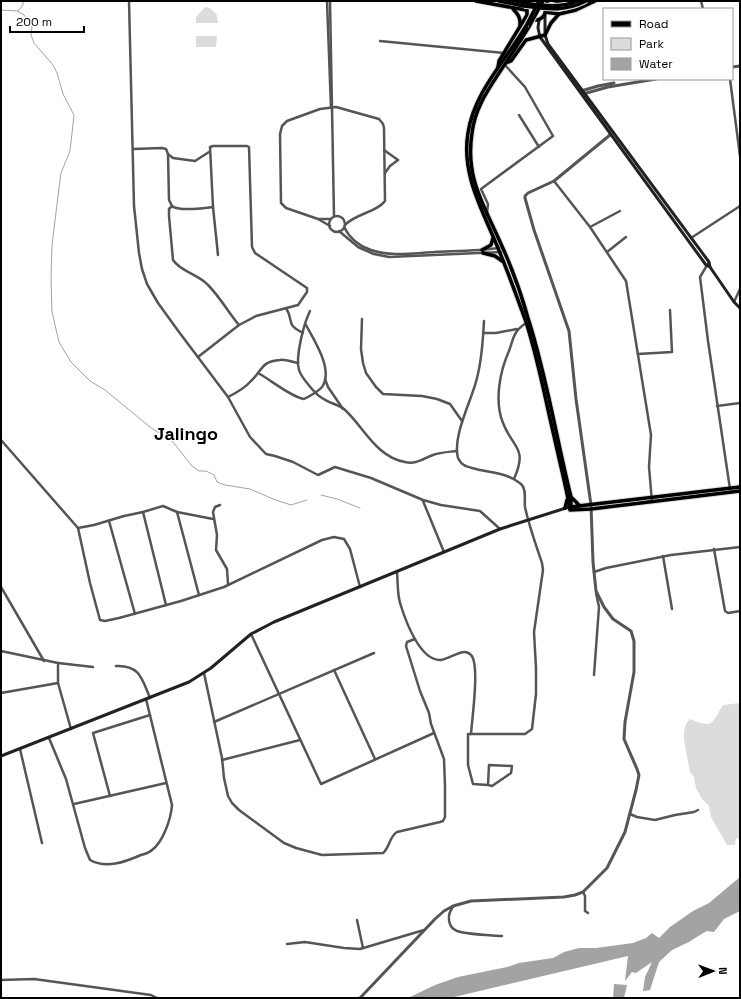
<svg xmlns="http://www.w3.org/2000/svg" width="741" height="999" viewBox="0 0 741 999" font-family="'Space Grotesk',sans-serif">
	<rect width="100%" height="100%" fill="#fff"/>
	<g fill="#dcdcdc">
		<polygon points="205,7 210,8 217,15 218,23 196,23 196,17"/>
		<polygon points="196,36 217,36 216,47 196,47"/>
		<path d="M740,703V728L739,732L740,750V839L736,838L735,845H727L711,817L709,806L702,799L696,788L694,777L690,772L684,740V731L686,724L690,719C714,729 711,724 723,705Z"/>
	</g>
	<g fill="#a3a3a3">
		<polygon points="740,877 740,911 724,919 714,932 707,931 700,935 689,942 672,950 659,962 650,990 643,991 645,977 652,962 636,973 632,972 625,981 628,956 450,998 408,998 435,985 458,977 507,967 519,963 553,958 564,952 579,948 596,948 633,943 646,938 652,933 659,938 670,927 693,911 709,903"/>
		<polygon points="614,984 627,985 624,998 613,998"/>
	</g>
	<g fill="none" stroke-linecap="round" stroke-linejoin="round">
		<g stroke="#a3a3a3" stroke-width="1">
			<polyline points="1,10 17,11 24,15 29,21 32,27 31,35 34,43 53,65 57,73 63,94 74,115 70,151 61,173 58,196 52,245 51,280 52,312 59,342 71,362 90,381 105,390 150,427 173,442 192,466 199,471 206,471 214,475 217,482 225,485 250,489 273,499 291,505 307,500"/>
			<polyline points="18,11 23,5 23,1"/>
			<polyline points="321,495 337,499 360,508"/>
		</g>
		<defs>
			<g id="primary">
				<polyline points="476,1 526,10"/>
				<polyline points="499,1 524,6"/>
				<polyline points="516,1 525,3"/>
				<polyline points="544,5 548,1"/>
				<polyline points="552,5 568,1"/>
				<path d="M513,9C518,14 521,18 520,26"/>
				<polyline points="545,12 559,14 576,10 595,1"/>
				<path d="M531,19C538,22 544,18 546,11"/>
				<path d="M530,25C521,40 511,55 501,70C488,90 475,108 472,133C465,178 484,205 501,244C512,268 521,293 528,318C547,377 556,437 571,497V507"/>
				<path d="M526,26C506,60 474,92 468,133C461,175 483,211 498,248C508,272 517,297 526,322C538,359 545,398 554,436C559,460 566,485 570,510L591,509L740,491"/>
				<polyline points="506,63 511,61 526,40 545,35 551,23 559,14"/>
				<polyline points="498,67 499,61 527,15 527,6 532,1"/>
				<polyline points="482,250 491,245 493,238"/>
				<polyline points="483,253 495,256 502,261"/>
				<polyline points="571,497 580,506"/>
				<polyline points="570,507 740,487"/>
				<polyline points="565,508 567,500"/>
			</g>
		</defs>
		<use href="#primary" stroke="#dbdbdb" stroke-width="5.5"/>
		<g stroke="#555" stroke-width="2.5">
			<polyline points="129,1 134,206 139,253 142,269 147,284 158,303 179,332 228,397 250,437 266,454 275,456 293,462 318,475 335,467 371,478 423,500 441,505 480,511 500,529"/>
			<polyline points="327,1 331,108"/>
			<polyline points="330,1 334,216"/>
			<polyline points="701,1 703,9"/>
			<polyline points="380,41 504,53"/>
			<polyline points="730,79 740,156"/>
			<polyline points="519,115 539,147"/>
			<path d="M133,149L162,148L166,149L168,154L169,200C170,202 171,204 172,206C179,212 204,208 213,207L210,147L213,146H247L249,147L252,247L255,253L307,288V292L298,305L256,316L239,325L198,357"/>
			<polyline points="384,150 398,160"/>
			<polyline points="168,154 173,158 195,161 209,152"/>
			<polyline points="385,173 390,166 398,160"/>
			<polyline points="554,181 590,227 626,281 651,435 649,467 652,502"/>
			<path d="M172,206L169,209V216L173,260C181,272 198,274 208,285C220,297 228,312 239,325"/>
			<polyline points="213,207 218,255"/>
			<polyline points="487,213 488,204 481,189 553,136 525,87 505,65"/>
			<circle cx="337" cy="224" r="8"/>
			<polyline points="319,219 331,219"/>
			<path d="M330,226L318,219L286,208L281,203L280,134L282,126L287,121L320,109L336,107L379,119L383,124L384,128L385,201C376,213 356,213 345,225"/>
			<path d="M344,227C350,239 359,246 371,250C391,257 414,253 435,252C456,251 478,251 499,248"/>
			<polyline points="590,227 620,211"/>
			<polyline points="339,231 358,247 374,254 389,257 501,252"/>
			<polyline points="691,238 740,206"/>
			<polyline points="607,252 626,237"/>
			<polyline points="709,262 700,277 708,341 730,489"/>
			<polyline points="734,302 740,289"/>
			<path d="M286,308C295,322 284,323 303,333"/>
			<path d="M310,311C304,323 295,357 299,370C301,377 316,395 322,398C329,403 337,404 344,409C364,427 376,457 405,462C416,465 424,458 433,455C441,452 449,452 457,451"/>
			<polyline points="362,319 361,349 363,363 366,373 376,387 383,394 422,396 437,399 450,404 462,421"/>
			<path d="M484,321C483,341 482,359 477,378C472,400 452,436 458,458C459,460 462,464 464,465C466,467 470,467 472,468C489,473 507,472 521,484C527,489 524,500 525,507C529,526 536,545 542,563L543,570L534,632L536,668V694L532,729L525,734H468V765L473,784L488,785L489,765L512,766L511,773L492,786L488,785"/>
			<polyline points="483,333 496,333 517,329"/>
			<polyline points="638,354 672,352 670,310"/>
			<path d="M258,373C271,380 291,397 304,399C310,396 318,392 322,387C334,370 314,340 306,325"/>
			<polyline points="325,379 328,387 343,409"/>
			<path d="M228,397C236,393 245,388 251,381C262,371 261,361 280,360C285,359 292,362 298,363"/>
			<polyline points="717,406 740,403"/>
			<polyline points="1,440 78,528 90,583 100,620 105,621 119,618 181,601 224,587 322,540 334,537 344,539 350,549 360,587"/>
			<path d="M514,479C528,447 513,449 503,423C494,401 500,371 509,351C514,337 513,332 526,323"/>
			<polyline points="423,501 444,552"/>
			<polyline points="220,505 215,507 213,512 217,535 216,550 227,569 228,584"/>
			<polyline points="143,512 166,605"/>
			<polyline points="177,512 199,595"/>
			<polyline points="109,521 135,614"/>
			<polyline points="78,528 94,525 124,516 143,512 163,506 177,512 213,519"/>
			<polyline points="714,549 725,611 728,613 740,611"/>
			<polyline points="663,556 672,609"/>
			<path d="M397,572C398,583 397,596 401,606C406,622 420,660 440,660C450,660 463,646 471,655C480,664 472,719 471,734"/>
			<polyline points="594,572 606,568 671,555 740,547"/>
			<polyline points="1,587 44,661"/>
			<polyline points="251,634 321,784 434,733"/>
			<polyline points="1,651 58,663 58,683 71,729"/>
			<polyline points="58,663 93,667"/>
			<path d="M116,666C140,665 142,679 150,698"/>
			<polyline points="334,670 375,759"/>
			<path d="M204,673L222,758L224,778L228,796L232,803L239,810L284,843L296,848L322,855L383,853C390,847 389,837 397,832L440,822L443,821L445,817V786L444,759L431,724L429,713L420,691L406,646L407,642L415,639"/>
			<polyline points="594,675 599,607 596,593"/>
			<polyline points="1,693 58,683"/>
			<polyline points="214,722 374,653"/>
			<path d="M49,738L66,779L85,848L90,860C106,869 125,862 141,855C144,854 149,853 152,850C163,842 171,819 172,805L146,699"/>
			<polyline points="20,749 42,843"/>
			<polyline points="222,760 300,740"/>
			<polyline points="110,796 93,733 150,715"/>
			<polyline points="74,804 166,783"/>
			<polyline points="630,814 637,817 655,820 675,815 694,812 698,810"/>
			<polyline points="583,892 585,896 585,911 588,913"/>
			<path d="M453,907C447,914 447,927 457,931C470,935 489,935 502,936"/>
			<polyline points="357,920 363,948"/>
			<polyline points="287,944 305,942 344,948 360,949 424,930"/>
			<polyline points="1,980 34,979 151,995 157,998"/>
		</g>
		<g stroke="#555" stroke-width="3">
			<polyline points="732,67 740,66"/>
			<polyline points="581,91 598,86 614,83"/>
			<polyline points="583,94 608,87 656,79"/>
			<polyline points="360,998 435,919 444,911 453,906 471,901 564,897 575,895 583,892 607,868 625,832 636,790 639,775 637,769 624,739 625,722 634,672 634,641 631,631 613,619 604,607 596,591 593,562 591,505 576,399 569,331 534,230 525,198 525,196 528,193 554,181 610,135"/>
		</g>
		<g stroke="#222" stroke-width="3">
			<polyline points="545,15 545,35 548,44 709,262 710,267 734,302 740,308"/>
			<polyline points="539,20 538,28 540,37 706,265 710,267"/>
			<polyline points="1,756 189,682 211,668 251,634 274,622 500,529 569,507"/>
		</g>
		<use href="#primary" stroke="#000" stroke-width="3.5"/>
		<defs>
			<g id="primary-bridge">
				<path d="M525,3C543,6 561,8 578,1"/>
				<path d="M524,6C548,9 564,12 586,1"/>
				<polyline points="530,25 543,1"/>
				<polyline points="526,26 539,1"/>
			</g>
		</defs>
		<use href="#primary-bridge" stroke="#dbdbdb" stroke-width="5.5" stroke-linecap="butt"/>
		<use href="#primary-bridge" stroke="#000" stroke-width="3.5"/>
	</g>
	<g text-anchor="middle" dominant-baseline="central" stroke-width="3" stroke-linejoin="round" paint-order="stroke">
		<g font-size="18" font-weight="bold" fill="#000" stroke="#fff">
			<text x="186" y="433">Jalingo</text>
		</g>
	</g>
	<rect width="741" height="999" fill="none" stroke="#000000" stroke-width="4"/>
	<rect x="603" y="8" width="130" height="72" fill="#ffffff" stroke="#999999"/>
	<rect x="611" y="21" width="20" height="6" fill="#000000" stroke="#999999"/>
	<text x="639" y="28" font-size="12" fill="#000000">Road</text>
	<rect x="611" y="38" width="20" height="12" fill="#dcdcdc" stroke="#999999"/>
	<text x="639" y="48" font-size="12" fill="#000000">Park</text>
	<rect x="611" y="58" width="20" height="12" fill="#a3a3a3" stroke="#999999"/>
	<text x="639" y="68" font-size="12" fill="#000000">Water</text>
	<g transform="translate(713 971) rotate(89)" stroke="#ffffff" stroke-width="3" paint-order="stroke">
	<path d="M0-3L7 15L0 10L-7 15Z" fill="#000000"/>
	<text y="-6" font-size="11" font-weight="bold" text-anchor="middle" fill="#000000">N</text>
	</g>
	<path d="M10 26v6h74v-6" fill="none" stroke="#000000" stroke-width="2"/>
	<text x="16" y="26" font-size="12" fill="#000000" stroke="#ffffff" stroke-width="3" paint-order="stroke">200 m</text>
</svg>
